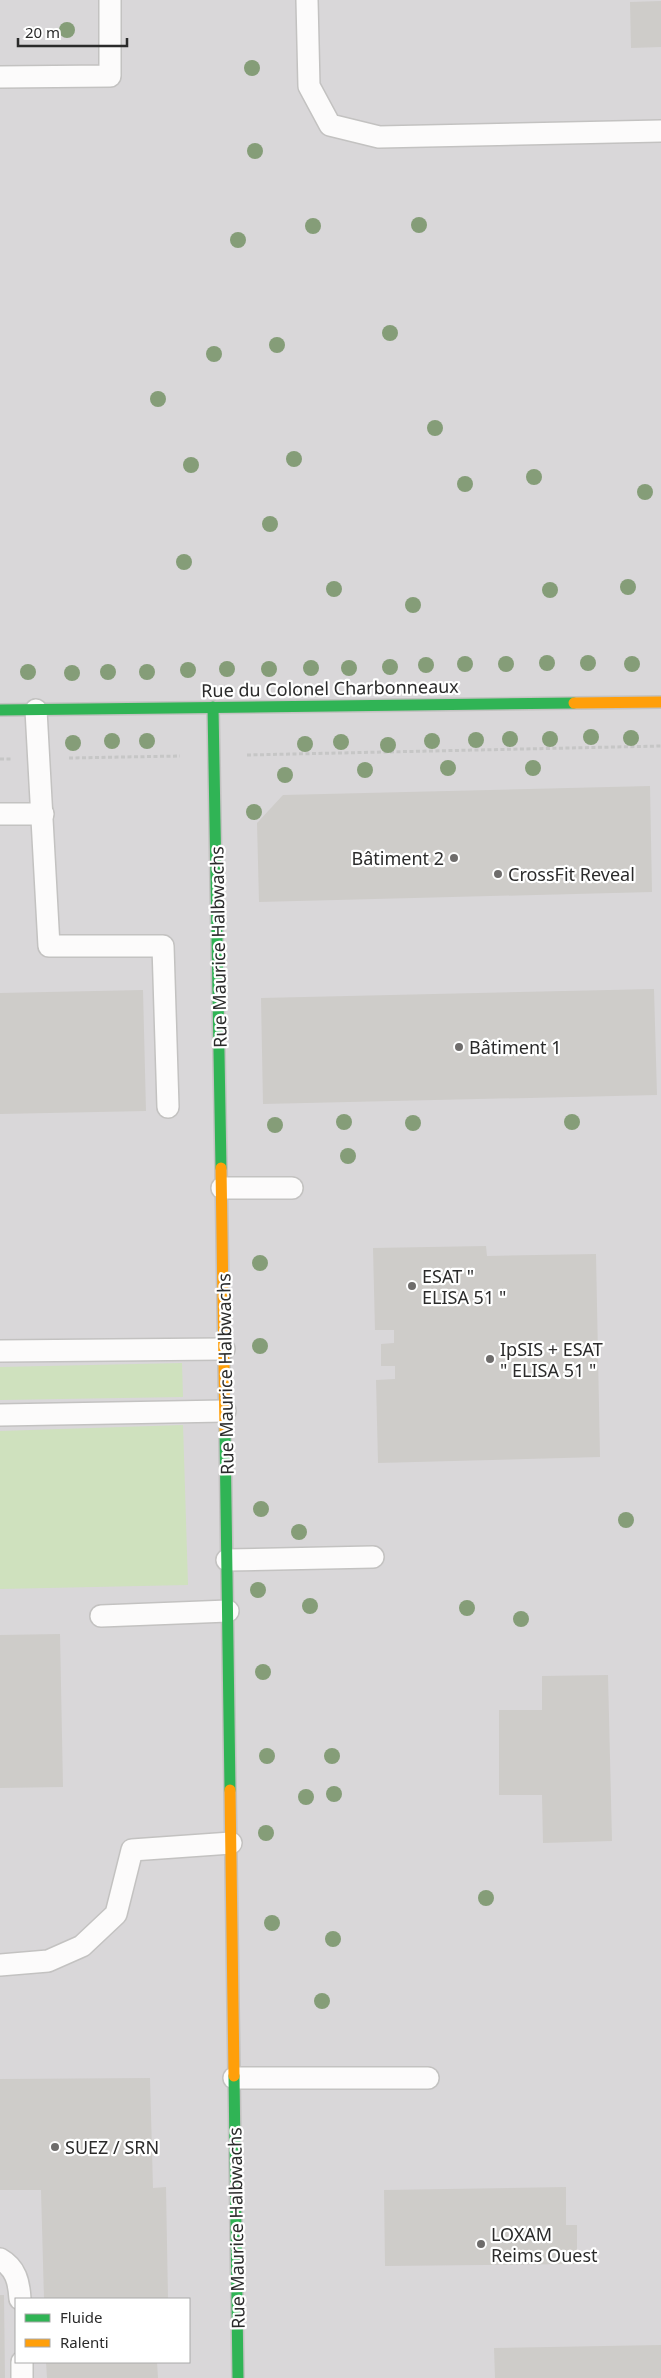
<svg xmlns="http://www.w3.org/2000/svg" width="661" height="2378" viewBox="0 0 661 2378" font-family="'Noto Sans',sans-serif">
	<rect width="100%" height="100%" fill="#e9e6e2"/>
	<path fill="#d9d7d9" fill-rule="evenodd" d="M0,0H661V2378H0ZM16,2299H189V2362H16Z"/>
	<g fill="#cfe1be">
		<polygon points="182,1363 183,1397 0,1400 0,1367"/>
		<polygon points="183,1425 188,1585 0,1589 0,1431"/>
	</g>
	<g fill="#ceccc9">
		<polygon points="661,1 661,47 631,48 630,2"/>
		<polygon points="650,786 652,892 259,902 257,823 283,795"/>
		<polygon points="654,989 657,1095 263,1104 261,998"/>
		<polygon points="143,990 146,1111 0,1114 0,993"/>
		<polygon points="486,1246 487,1256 596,1254 600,1457 378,1463 376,1380 395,1379 395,1366 381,1366 381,1344 394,1343 394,1330 375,1330 373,1248"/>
		<polygon points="60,1634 63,1787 0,1788 0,1635"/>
		<polygon points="608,1675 612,1841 543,1843 542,1795 499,1795 499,1710 542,1710 542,1676"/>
		<polygon points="150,2078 153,2188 166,2187 168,2299 44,2299 41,2190 0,2190 0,2079"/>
		<polygon points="566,2187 566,2225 577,2225 577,2264 385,2266 384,2190"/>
		<polygon points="0,2295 4,2295 5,2378 0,2378"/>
		<polygon points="661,2345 661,2378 495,2378 494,2348"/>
		<polygon points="46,2362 157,2362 158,2378 47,2378"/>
	</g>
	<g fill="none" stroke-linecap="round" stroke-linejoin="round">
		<defs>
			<g id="lane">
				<polyline points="307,0 309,86 330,125 379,137 661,131"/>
				<polyline points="0,77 110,76 110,0"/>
				<polyline points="36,710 49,946 163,946 168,1107"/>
				<polyline points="0,814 43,814"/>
				<polyline points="222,1188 292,1188"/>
				<polyline points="0,1351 224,1349"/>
				<polyline points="0,1415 225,1411"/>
				<polyline points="227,1560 373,1557"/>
				<polyline points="101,1616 228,1611"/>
				<polyline points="0,1965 48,1961 82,1946 116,1914 132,1850 231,1843"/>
				<polyline points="234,2078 428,2078"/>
				<path d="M0,2259C16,2268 19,2282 20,2299"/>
				<polyline points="22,2362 22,2378"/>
			</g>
			<g id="fast">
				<polyline points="213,707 221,1168"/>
				<polyline points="0,710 574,703"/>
				<polyline points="225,1432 230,1790"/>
				<polyline points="234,2076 238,2378"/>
			</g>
			<g id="slow">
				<polyline points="574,703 661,702"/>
				<polyline points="221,1168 225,1432"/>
				<polyline points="230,1790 234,2076"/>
			</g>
		</defs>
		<use href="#lane" stroke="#c3c2c1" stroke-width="24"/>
		<use href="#fast" stroke="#c3c2c1" stroke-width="14"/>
		<use href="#slow" stroke="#c3c2c1" stroke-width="14"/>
		<g stroke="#c6c6c6" stroke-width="3" stroke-dasharray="4 2.5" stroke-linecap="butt">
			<polyline points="247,755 661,746"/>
			<polyline points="69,758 180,756"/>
			<polyline points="0,759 11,759"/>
		</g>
		<use href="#lane" stroke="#fcfbfb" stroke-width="21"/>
		<use href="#fast" stroke="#30b455" stroke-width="11"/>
		<use href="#slow" stroke="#ff9f0a" stroke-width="11"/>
	</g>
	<g fill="#859d78">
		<circle cx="67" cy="30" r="8"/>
		<circle cx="252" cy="68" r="8"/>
		<circle cx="255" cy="151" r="8"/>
		<circle cx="419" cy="225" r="8"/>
		<circle cx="313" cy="226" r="8"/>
		<circle cx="238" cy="240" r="8"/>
		<circle cx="390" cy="333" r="8"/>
		<circle cx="277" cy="345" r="8"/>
		<circle cx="214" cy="354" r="8"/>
		<circle cx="158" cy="399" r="8"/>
		<circle cx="435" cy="428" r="8"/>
		<circle cx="294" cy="459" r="8"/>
		<circle cx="191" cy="465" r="8"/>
		<circle cx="534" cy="477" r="8"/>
		<circle cx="465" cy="484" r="8"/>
		<circle cx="645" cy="492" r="8"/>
		<circle cx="270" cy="524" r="8"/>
		<circle cx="184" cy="562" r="8"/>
		<circle cx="628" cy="587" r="8"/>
		<circle cx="334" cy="589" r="8"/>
		<circle cx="550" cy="590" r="8"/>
		<circle cx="413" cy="605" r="8"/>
		<circle cx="547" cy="663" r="8"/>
		<circle cx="588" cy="663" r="8"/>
		<circle cx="465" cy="664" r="8"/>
		<circle cx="506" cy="664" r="8"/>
		<circle cx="632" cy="664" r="8"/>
		<circle cx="426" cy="665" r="8"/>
		<circle cx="390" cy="667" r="8"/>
		<circle cx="311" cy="668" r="8"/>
		<circle cx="349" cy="668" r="8"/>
		<circle cx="227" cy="669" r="8"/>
		<circle cx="269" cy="669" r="8"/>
		<circle cx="188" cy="670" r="8"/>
		<circle cx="28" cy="672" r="8"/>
		<circle cx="108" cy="672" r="8"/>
		<circle cx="147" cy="672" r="8"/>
		<circle cx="72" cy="673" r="8"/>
		<circle cx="591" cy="737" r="8"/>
		<circle cx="631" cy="738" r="8"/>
		<circle cx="510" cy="739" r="8"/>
		<circle cx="550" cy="739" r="8"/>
		<circle cx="476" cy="740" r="8"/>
		<circle cx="112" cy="741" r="8"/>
		<circle cx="147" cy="741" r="8"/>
		<circle cx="432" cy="741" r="8"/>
		<circle cx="341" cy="742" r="8"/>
		<circle cx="73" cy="743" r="8"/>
		<circle cx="305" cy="744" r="8"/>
		<circle cx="388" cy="745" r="8"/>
		<circle cx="448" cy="768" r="8"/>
		<circle cx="533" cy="768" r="8"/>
		<circle cx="365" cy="770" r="8"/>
		<circle cx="285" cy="775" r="8"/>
		<circle cx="254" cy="812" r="8"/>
		<circle cx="344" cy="1122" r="8"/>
		<circle cx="572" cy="1122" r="8"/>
		<circle cx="413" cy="1123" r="8"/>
		<circle cx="275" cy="1125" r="8"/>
		<circle cx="348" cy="1156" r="8"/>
		<circle cx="260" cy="1263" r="8"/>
		<circle cx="260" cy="1346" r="8"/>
		<circle cx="261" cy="1509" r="8"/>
		<circle cx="626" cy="1520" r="8"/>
		<circle cx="299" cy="1532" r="8"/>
		<circle cx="258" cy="1590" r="8"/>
		<circle cx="310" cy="1606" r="8"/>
		<circle cx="467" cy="1608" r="8"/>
		<circle cx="521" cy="1619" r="8"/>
		<circle cx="263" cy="1672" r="8"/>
		<circle cx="267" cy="1756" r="8"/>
		<circle cx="332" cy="1756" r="8"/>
		<circle cx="334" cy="1794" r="8"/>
		<circle cx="306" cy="1797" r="8"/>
		<circle cx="266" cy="1833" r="8"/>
		<circle cx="486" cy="1898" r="8"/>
		<circle cx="272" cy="1923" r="8"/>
		<circle cx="333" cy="1939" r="8"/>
		<circle cx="322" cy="2001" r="8"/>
	</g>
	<g fill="#6e6c6b" stroke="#fff" stroke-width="2">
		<circle cx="454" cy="858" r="5"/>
		<circle cx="498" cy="874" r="5"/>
		<circle cx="459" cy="1047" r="5"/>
		<circle cx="412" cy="1286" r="5"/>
		<circle cx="490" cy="1359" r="5"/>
		<circle cx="55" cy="2147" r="5"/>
		<circle cx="481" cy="2244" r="5"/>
	</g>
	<g text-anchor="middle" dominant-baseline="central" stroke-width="4.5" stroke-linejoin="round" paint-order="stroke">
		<g font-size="18" fill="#2b2b2b" stroke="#fff">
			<text transform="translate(330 688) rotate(-1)">Rue du Colonel Charbonneaux</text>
			<text transform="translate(218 947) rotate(-91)">Rue Maurice Halbwachs</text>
			<text transform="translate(225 1374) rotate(-91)">Rue Maurice Halbwachs</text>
			<text transform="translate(236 2228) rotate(-91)">Rue Maurice Halbwachs</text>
		</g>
		<g font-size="18" fill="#2b2b2b" stroke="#fff" text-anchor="start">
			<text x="444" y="858" text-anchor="end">Bâtiment 2</text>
			<text x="508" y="874">CrossFit Reveal</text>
			<text x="469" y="1047">Bâtiment 1</text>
			<text x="422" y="1276">ESAT "<tspan x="422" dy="21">ELISA 51 "</tspan></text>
			<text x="500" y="1349">IpSIS + ESAT<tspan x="500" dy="21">" ELISA 51 "</tspan></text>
			<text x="65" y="2147">SUEZ / SRN</text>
			<text x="491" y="2234">LOXAM<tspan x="491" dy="21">Reims Ouest</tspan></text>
		</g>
	</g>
	<rect x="15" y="2298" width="175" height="65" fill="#ffffff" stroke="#aaaaaa"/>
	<rect x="25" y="2314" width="25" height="8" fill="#30b455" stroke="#aaaaaa"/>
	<text x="60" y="2323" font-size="15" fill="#2b2b2b">Fluide</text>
	<rect x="25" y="2339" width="25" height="8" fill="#ff9f0a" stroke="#aaaaaa"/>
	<text x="60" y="2348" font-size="15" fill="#2b2b2b">Ralenti</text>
	<path d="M18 38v8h109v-8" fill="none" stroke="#2b2b2b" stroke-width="2.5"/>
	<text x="25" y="38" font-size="15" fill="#2b2b2b" stroke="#ffffff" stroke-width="4" paint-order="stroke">20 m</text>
</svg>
